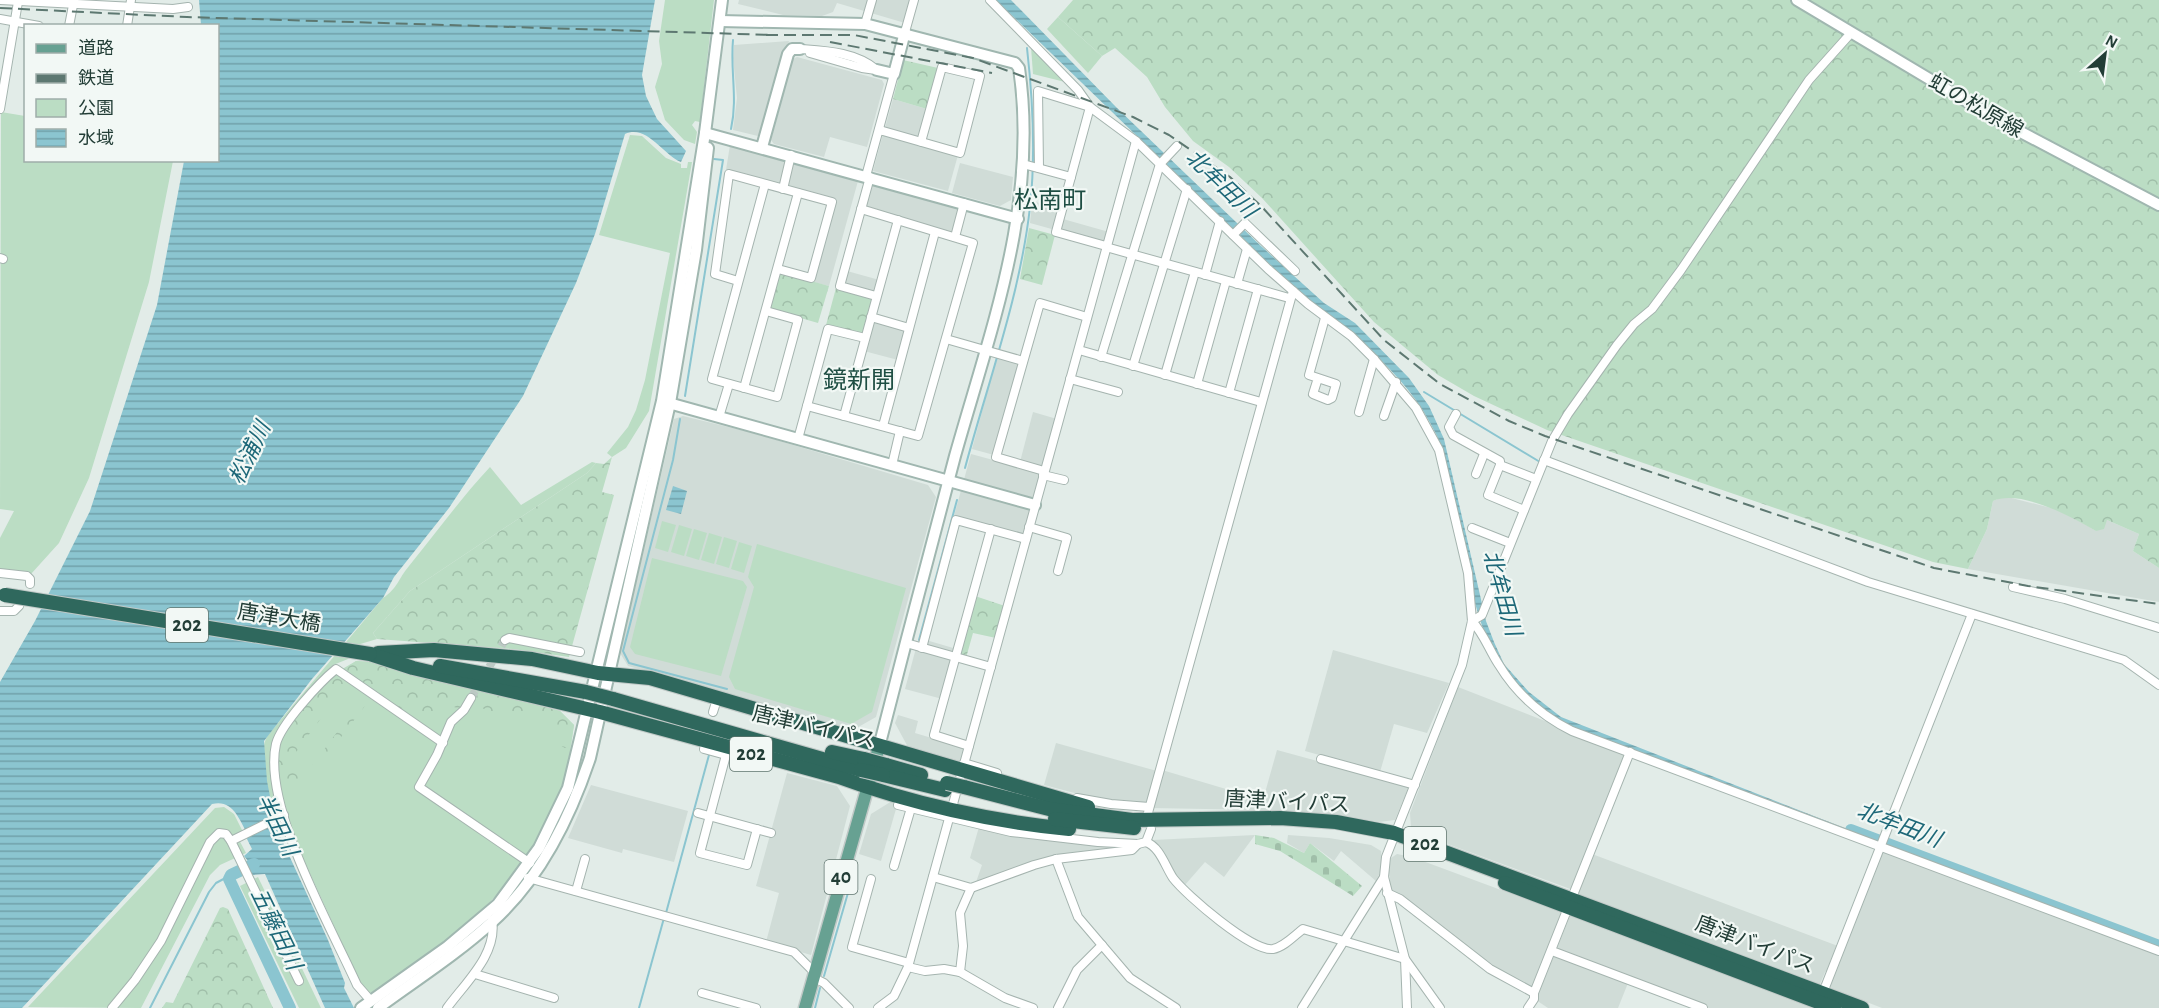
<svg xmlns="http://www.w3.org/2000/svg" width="2159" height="1008" viewBox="0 0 2159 1008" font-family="'Alegreya Sans','Noto Sans JP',sans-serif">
	<defs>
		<pattern id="forest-crowns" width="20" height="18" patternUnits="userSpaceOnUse" patternTransform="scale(1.5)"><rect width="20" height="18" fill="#bbddc4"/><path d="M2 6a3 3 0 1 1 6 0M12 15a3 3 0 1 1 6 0" fill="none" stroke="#a0bfa9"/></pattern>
		<pattern id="cemetery-stones" width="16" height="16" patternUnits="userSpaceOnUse" patternTransform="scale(1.5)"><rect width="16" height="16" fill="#bbddc4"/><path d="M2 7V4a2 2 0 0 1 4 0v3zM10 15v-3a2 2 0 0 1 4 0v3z" fill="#a0bfa9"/></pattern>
		<pattern id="water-rules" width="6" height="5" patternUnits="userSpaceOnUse" patternTransform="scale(1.5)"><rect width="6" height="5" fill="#8bc5d0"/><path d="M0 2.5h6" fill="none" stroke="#71a1aa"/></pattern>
	</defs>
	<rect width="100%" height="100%" fill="#e2ece8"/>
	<g fill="#d0dcd7">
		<polygon points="739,0 911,0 905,23 837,3 833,12 822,16 783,15 738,4"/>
		<polygon points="789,41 762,137 733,130 737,98 733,58 734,45"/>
		<polygon points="797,57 882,80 884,84 867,147 830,137 824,157 774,144 771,140 793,59"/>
		<polygon points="893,99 927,109 920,137 885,128"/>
		<polygon points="883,134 958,155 948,191 873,171"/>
		<polygon points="730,145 858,181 829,286 813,282 835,201 726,170"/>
		<polygon points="960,163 1013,177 1011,200 1000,206 952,193"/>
		<polygon points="871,185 959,209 952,234 864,209"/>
		<polygon points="1032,201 1065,210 1063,219 1109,232 1106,244 1030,223"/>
		<polygon points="847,271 883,281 880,294 843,284"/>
		<polygon points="872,321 907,330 898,360 864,351"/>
		<polygon points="997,356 1020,363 994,455 972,449"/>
		<polygon points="1033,412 1057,419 1043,468 1020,462"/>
		<polygon points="683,416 749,432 928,485 936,497 876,717 853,730 628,666 620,653 674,419"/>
		<polygon points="971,454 1041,473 1024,535 954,516"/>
		<polygon points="2004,496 2063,511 2096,531 2107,520 2139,534 2133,551 2159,568 2159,602 1968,569 1987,529 1993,501"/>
		<polygon points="926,640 960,650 946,700 905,689 916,648"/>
		<polygon points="1333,650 1449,683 1427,733 1394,724 1380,772 1305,751"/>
		<polygon points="1458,687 1627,753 1573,890 1415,832 1411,828 1410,813"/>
		<polygon points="898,715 918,721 915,733 965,748 960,765 909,749 895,723"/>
		<polygon points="1056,743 1157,771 1148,805 1109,802 1044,785"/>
		<polygon points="1277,750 1409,786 1395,820 1379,822 1315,813 1260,810 1151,808 1162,770 1263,800"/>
		<polygon points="787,773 837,786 850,806 811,955 766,942 779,893 756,886"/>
		<polygon points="591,785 688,811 674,862 623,849 622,853 568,838"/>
		<polygon points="892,801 898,802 881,861 859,854 871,814"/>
		<polygon points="979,827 1129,847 1050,857 975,885 982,865 970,858"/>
		<polygon points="1255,835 1224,877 1205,862 1184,886 1175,878 1153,840"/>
		<polygon points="1288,835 1329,838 1371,845 1381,851 1382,868 1376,881 1341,851 1334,861 1310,843 1304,853 1287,843"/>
		<polygon points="1880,848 2159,954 2159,1008 1882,1008 1828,987"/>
		<polygon points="1397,854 1412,857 1563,913 1531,989 1520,984 1391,892 1389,871 1391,858"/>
		<polygon points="1592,854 1838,946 1829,970 1825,972 1820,984 1577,893"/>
		<polygon points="1570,916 1816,1008 1709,1008 1630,978 1618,1008 1548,1008 1536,1000"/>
	</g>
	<g fill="#bbddc4">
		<polygon points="665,0 714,0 700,122 695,121 692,125 697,132 695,144 684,140 665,120 655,87 662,64 659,41"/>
		<polygon points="1058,17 1102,56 1088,73 1047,29"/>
		<polygon points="1031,47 1065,82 1033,74"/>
		<polygon points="1,112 25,116 26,160 173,161 149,282 89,478 59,543 31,574 0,570 0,538 14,511 0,509"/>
		<polygon points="630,135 642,136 666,158 681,164 681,168 687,168 688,162 692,162 649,411 626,448 612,457 607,453 628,427 636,410 645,380 670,253 599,235"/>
		<path d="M592,462L596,463L587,473L410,591L373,633L377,639L357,645L348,659L333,665L283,725L278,807L273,812C268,791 256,754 268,735L383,598C398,588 398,579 409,566C436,533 461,498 490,467L521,505Z"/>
		<polygon points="662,521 676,525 668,552 655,548"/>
		<polygon points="679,525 692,529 684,556 671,552"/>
		<polygon points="694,529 707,533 699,560 686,556"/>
		<polygon points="709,533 722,537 714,564 701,560"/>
		<polygon points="724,537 737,541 729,568 716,564"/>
		<polygon points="739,542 752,546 744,573 731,569"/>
		<polygon points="757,544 906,588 872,712 851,724 735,689 729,677 754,587 748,577"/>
		<polygon points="652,558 743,581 747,587 721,676 635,654 630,647"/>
		<path d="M356,661L370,662L560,711L574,725C570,747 569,771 562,792C536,866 477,920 415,964C400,974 385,986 368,994L360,983L289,828L277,767L344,668Z"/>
		<polygon points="224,807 234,814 243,832 237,836 246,853 220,865 210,875 141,1008 28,1007 215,808"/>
		<polygon points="258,877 321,1008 299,1008 240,886"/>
	</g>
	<g fill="url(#forest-crowns)">
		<path d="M1073,0H2159V568L2133,551L2139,534L2107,520L2104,529L2096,531C2072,517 2021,489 1993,501L1987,529L1968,569L1933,562L1547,430L1474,396L1438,375L1374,322L1262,198L1229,167L1193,141L1165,107L1147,77L1115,48L1102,56L1058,17Z"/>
		<polygon points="903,60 938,68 927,109 893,99"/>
		<polygon points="1029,228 1055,235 1042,285 1020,279"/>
		<polygon points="779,272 829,286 818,323 769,309"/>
		<polygon points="836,288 873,298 863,335 826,325"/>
		<polygon points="612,457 602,492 614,495 569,657 513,649 377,639 373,633 410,591 587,473 596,463 604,464"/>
		<polygon points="975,596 1005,606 996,638 973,633 966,658 959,655"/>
		<path d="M356,661L370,662L560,711L574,725L571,745L565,748L556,743L554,729L532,715L523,718L508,709L497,708L492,715L469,698L460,709L442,703L429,720L406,715L395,707L393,695L353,682L346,684L286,766L303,778L363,697H367L368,702L302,788H290L279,781C277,769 276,756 278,744C283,721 320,688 336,671H342Z"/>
		<polygon points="223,907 228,909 273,1008 162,1008 166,1002 173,1003 220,908"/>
	</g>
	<polygon fill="url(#cemetery-stones)" points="1255,835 1274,838 1304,853 1310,843 1362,886 1353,896 1280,851 1255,844"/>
	<g fill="url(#water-rules)">
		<path d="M199,0H655L642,75L646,96L657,119L686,151L681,162C663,155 647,124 625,134L595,234L576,283L523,396L449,508L394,577L383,598L312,679L264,741L267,781L276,827L328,940L345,983L344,988L354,1008H325L265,874L252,875L246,863L248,861L244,856L252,849L247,839L248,835C239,819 233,799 212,804L22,1008H0V682L35,621L90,511L157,305L184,161L218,160V26L201,25Z"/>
		<path d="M996,0H1011L1116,107L1261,246L1324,303L1355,323L1409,378L1429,406L1444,439L1486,621L1494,642L1504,664L1529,692L1561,717L1865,836L1562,723C1540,707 1517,690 1502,668C1472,622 1464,547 1451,493C1447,475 1445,453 1437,436C1405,367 1341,328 1286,280Z"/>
		<polygon points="673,486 687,491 681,514 666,510"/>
	</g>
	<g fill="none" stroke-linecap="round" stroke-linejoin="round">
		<g stroke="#8bc5d0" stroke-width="2">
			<path d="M731,129C738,98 730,71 733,40"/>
			<polyline points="1424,392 1540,462 1631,497"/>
			<polyline points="685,396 723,160 714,159"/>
			<polyline points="680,419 673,460 623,651 629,663 727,689"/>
			<path d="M965,468C988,382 1020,296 1030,207C1036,153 1033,101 1027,48"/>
			<polyline points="919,640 957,500"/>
			<polyline points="666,913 709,755"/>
			<polyline points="824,976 856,865"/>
			<polyline points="150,1008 209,892 216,883 231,875"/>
			<polyline points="639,1008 664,918"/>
			<polyline points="815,1008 820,988"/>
		</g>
		<g stroke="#8bc5d0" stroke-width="12">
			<polyline points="1851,830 2159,946"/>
			<polyline points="254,864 231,875 229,879 290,1008"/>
		</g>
		<polyline stroke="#bcc9c4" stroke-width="8" stroke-dasharray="8 4" stroke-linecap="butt" points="471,698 505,640"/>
		<defs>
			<g id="street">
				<polyline points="0,0 173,9 188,7"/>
				<polyline points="990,0 1078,90 1090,107 1136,141 1268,269 1308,304 1351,336 1374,359 1416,408 1439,450 1468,573 1472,621 1462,665 1386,857 1384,877 1405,959 1407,1008"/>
				<polyline points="0,19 39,26"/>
				<polyline points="865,24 872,0"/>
				<polyline points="69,26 74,0"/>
				<polyline points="127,26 131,0"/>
				<polyline points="905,32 914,0"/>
				<path d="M800,49C827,51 855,52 877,70"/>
				<polyline points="810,53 862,68 876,70"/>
				<polyline points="0,109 18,2"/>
				<polyline points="879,130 883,131 960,153 980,76 942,67 921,142"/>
				<polyline points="1023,164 1071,177"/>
				<polyline points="1039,168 1038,91 1090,107 1056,232 1106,246"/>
				<polyline points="866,176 894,74"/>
				<polyline points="870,177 840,286 876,296"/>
				<polyline points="765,184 712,379 777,397 798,320 766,311"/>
				<polyline points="783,189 791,155"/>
				<polyline points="1233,235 1245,223 1295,271"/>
				<polyline points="955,237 964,203"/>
				<polyline points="1106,247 1289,298"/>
				<polyline points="0,258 3,259"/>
				<polyline points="1205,275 1220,221"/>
				<polyline points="738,281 715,274 729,174 832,202 811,278 778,269"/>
				<polyline points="1237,284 1247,249"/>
				<polyline points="871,317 909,328"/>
				<polyline points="946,339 1023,361"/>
				<polyline points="1079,350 1261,402"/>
				<polyline points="1101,357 1160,164 1177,146"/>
				<polyline points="1133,366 1187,189"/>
				<polyline points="1165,375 1195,272"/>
				<polyline points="1318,378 1313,394 1328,400 1332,398 1336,384 1309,375 1325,318"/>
				<polyline points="1070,379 1118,392"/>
				<polyline points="1197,384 1226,281"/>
				<polyline points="744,388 798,193"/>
				<polyline points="1229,393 1258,289"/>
				<polyline points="807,406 918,436 973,243 861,209"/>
				<polyline points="1359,412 1374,359"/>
				<polyline points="1456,414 1449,427 1453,435 1500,461 1500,465 1536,479"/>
				<polyline points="844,416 898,220"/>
				<polyline points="1384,416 1396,382"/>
				<polyline points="719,417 729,384"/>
				<polyline points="883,426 935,232"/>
				<polyline points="798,439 828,329 865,338"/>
				<polyline points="1544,460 1868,582 2124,660 2159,685"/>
				<polyline points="892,465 900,431"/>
				<polyline points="1500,465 1488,495 1524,510"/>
				<polyline points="1044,471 996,457 1040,303 1087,317"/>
				<polyline points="1476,474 1484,454"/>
				<polyline points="1043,475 1064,480"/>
				<polyline points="1029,527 1067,538 1058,571"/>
				<polyline points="1472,528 1510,543"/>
				<polyline points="0,573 27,576 30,579 30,584"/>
				<polyline points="2013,587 2065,599 2159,628"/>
				<polyline points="0,611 14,611 19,606"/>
				<path d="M1472,621C1484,634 1489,650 1499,665C1516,693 1542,716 1572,731L2159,951"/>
				<polyline points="1472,621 1482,615 1552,441 1568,414 1617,345 1634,324 1652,309 1681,270 1809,80 1851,33"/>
				<polyline points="505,640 509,638 580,652"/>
				<polyline points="906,643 991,667"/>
				<polyline points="922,648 956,520 1026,539"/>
				<polyline points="471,698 464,710 451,722 437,755 419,787 530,863"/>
				<polyline points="713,712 718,696"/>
				<polyline points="706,740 704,749 726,755 700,853 747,865 757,829"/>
				<polyline points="969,746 934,735 991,529"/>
				<polyline points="1321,759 1415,785"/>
				<polyline points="964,763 997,773"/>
				<polyline points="1077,798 1111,804 1149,807"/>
				<polyline points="898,805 1011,832 1098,842 1138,844 1146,842 1151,829"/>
				<polyline points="698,813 771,833"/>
				<polyline points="1146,820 1293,291"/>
				<polyline points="231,841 284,815"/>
				<path d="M1146,842C1160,847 1165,866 1173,878C1186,895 1252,952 1273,949C1284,947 1294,936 1303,929L1405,959L1440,1008"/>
				<polyline points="1056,859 1078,917 1130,978 1176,1008"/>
				<polyline points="894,866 911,808"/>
				<polyline points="933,877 971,888 1034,865 1056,859 1132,850 1138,844"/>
				<polyline points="528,878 794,952 815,973"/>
				<polyline points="871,879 852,947 909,963"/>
				<polyline points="576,891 585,859"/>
				<polyline points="1387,893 1400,899 1490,969 1534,993 1630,752"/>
				<polyline points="1552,951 1703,1008"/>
				<polyline points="908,967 925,971 944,969 960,972 1005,998 1033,1008"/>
				<polyline points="960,972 963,946 960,913 971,888"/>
				<polyline points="475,974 554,998"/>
				<polyline points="814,978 824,983 849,1008"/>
				<polyline points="702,993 756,1008"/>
				<polyline points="1822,995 1972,614"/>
				<path d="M371,1001L357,985C331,927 262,806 276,744C281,724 320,682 336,669L443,743"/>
				<polyline points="112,1008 135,980 161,941 210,842 219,833 226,834 231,841 299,981"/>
				<path d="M447,1008C465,983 498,954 492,920"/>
				<polyline points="878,1008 894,996 908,967 1136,141"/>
				<polyline points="1058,1008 1077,970 1102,945"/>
				<polyline points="1302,1008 1384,877"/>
				<polyline points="1528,1008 1534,999 1534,993"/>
			</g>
			<g id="secondary">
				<polyline points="1797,0 1998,120 2159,205"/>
				<path d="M720,21L865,24L1015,63L1019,68C1039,203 991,328 955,456C929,552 904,650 879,747"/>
				<polyline points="877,70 894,74 905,32"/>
				<polyline points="705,133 1018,219"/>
				<polyline points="762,147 788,54 792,49 800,49"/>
				<polyline points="665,402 1035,505"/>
				<polyline points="361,1008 447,947 498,904 539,848 568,788 662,401 705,133 722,0"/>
				<path d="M378,1008C416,980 457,954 492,922C540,879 570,818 590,758L670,403L696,250L708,148"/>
			</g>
			<polyline id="primary" points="805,1008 879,747"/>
			<g id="highway">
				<polyline points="378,653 434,650 532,659 598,673 650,678 1088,807"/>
				<path d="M370,654L413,668L600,712L839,777C909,803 994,822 1069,829"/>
				<polyline points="440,666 586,692"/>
				<polyline points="613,699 861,770"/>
				<polyline points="832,752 864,759"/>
				<polyline points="886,765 921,775"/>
				<polyline points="883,775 945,790"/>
				<polyline points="964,787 1049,809 1132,820 1280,818 1336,822 1394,833 1862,1008"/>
				<polyline points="1055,819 1134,828"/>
				<polyline points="1505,883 1834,1008"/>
			</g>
		</defs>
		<use href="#street" stroke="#a5b4af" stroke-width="10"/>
		<use href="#secondary" stroke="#a0b7b0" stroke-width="14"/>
		<use href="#primary" stroke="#c1c9c7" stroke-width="15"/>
		<use href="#highway" stroke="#c1c9c7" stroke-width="16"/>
		<use href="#street" stroke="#fff" stroke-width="8"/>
		<use href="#secondary" stroke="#fff" stroke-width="10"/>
		<use href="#primary" stroke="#67a192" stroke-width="12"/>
		<use href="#highway" stroke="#2f685d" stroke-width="14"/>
		<g stroke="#5d7871" stroke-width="2" stroke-dasharray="12 6" stroke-linecap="butt">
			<polyline points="0,8 187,17 773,35"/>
			<polyline points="766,35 854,35 973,58 1133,117 1169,135 1230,177 1262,207 1384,340 1440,384 1509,421 1545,436 1934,568 2028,586 2159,604"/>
			<polyline points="830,42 992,73"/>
		</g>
		<defs>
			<g id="highway-bridge">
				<polyline points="5,595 370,654"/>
				<polyline points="586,692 613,699"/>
				<polyline points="864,759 886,765"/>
				<polyline points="861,770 883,775"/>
				<polyline points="947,783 964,787"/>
			</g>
		</defs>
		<use href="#highway-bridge" stroke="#c1c9c7" stroke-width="16" stroke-linecap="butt"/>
		<use href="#highway-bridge" stroke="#2f685d" stroke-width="14"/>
	</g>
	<g text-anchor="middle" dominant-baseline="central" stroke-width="4.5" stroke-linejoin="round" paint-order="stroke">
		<g fill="#f2f8f5" stroke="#60756f" stroke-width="1.5">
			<rect x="166" y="608" width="42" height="34" rx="4.5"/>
			<rect x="730" y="737" width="42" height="34" rx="4.5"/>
			<rect x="1404" y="827" width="42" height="34" rx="4.5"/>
			<rect x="824.5" y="860" width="33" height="34" rx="4.5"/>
		</g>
		<g font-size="20" font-weight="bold" fill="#223d36">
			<text x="187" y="625">202</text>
			<text x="751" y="754">202</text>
			<text x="1425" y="844">202</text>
			<text x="841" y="877">40</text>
		</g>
		<g font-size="21" fill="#223d36" stroke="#f2f8f5">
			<text transform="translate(1976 106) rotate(30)">虹の松原線</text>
			<text transform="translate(279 618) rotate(9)">唐津大橋</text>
			<text transform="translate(814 727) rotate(13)">唐津バイパス</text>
			<text transform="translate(1287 802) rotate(3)">唐津バイパス</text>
			<text transform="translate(1755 945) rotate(21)">唐津バイパス</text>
		</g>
		<g font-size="22" font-style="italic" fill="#1d6878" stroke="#f2f8f5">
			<text transform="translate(1221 184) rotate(44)">北牟田川</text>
			<text transform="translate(250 453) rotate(-64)">松浦川</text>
			<text transform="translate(1502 593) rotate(74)">北牟田川</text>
			<text transform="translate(277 825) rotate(64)">半田川</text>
			<text transform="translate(1899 825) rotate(21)">北牟田川</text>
			<text transform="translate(276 929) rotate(64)">五藤田川</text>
		</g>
		<g font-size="24" fill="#1e4e43" stroke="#f2f8f5">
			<text x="1050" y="201">松南町</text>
			<text x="859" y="381">鏡新開</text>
		</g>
	</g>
	<rect x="24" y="24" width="195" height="138" fill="#f2f8f5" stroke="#9fada9" stroke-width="1.5"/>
	<rect x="36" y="44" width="30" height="9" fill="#67a192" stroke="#9fada9" stroke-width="1.5"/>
	<text x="78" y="54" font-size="18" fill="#223d36">道路</text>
	<rect x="36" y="74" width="30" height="9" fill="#5d7871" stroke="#9fada9" stroke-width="1.5"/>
	<text x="78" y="84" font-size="18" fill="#223d36">鉄道</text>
	<rect x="36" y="99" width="30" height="18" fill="#bbddc4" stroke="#9fada9" stroke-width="1.5"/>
	<text x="78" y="114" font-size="18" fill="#223d36">公園</text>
	<rect x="36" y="129" width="30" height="18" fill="url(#water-rules)" stroke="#9fada9" stroke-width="1.5"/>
	<text x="78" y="144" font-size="18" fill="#223d36">水域</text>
	<g transform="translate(2105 54) rotate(28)" stroke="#f2f8f5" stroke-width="4.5" paint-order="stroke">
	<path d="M0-4.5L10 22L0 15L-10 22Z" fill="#223d36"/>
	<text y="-9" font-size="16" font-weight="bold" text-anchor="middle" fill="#223d36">N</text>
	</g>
</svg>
